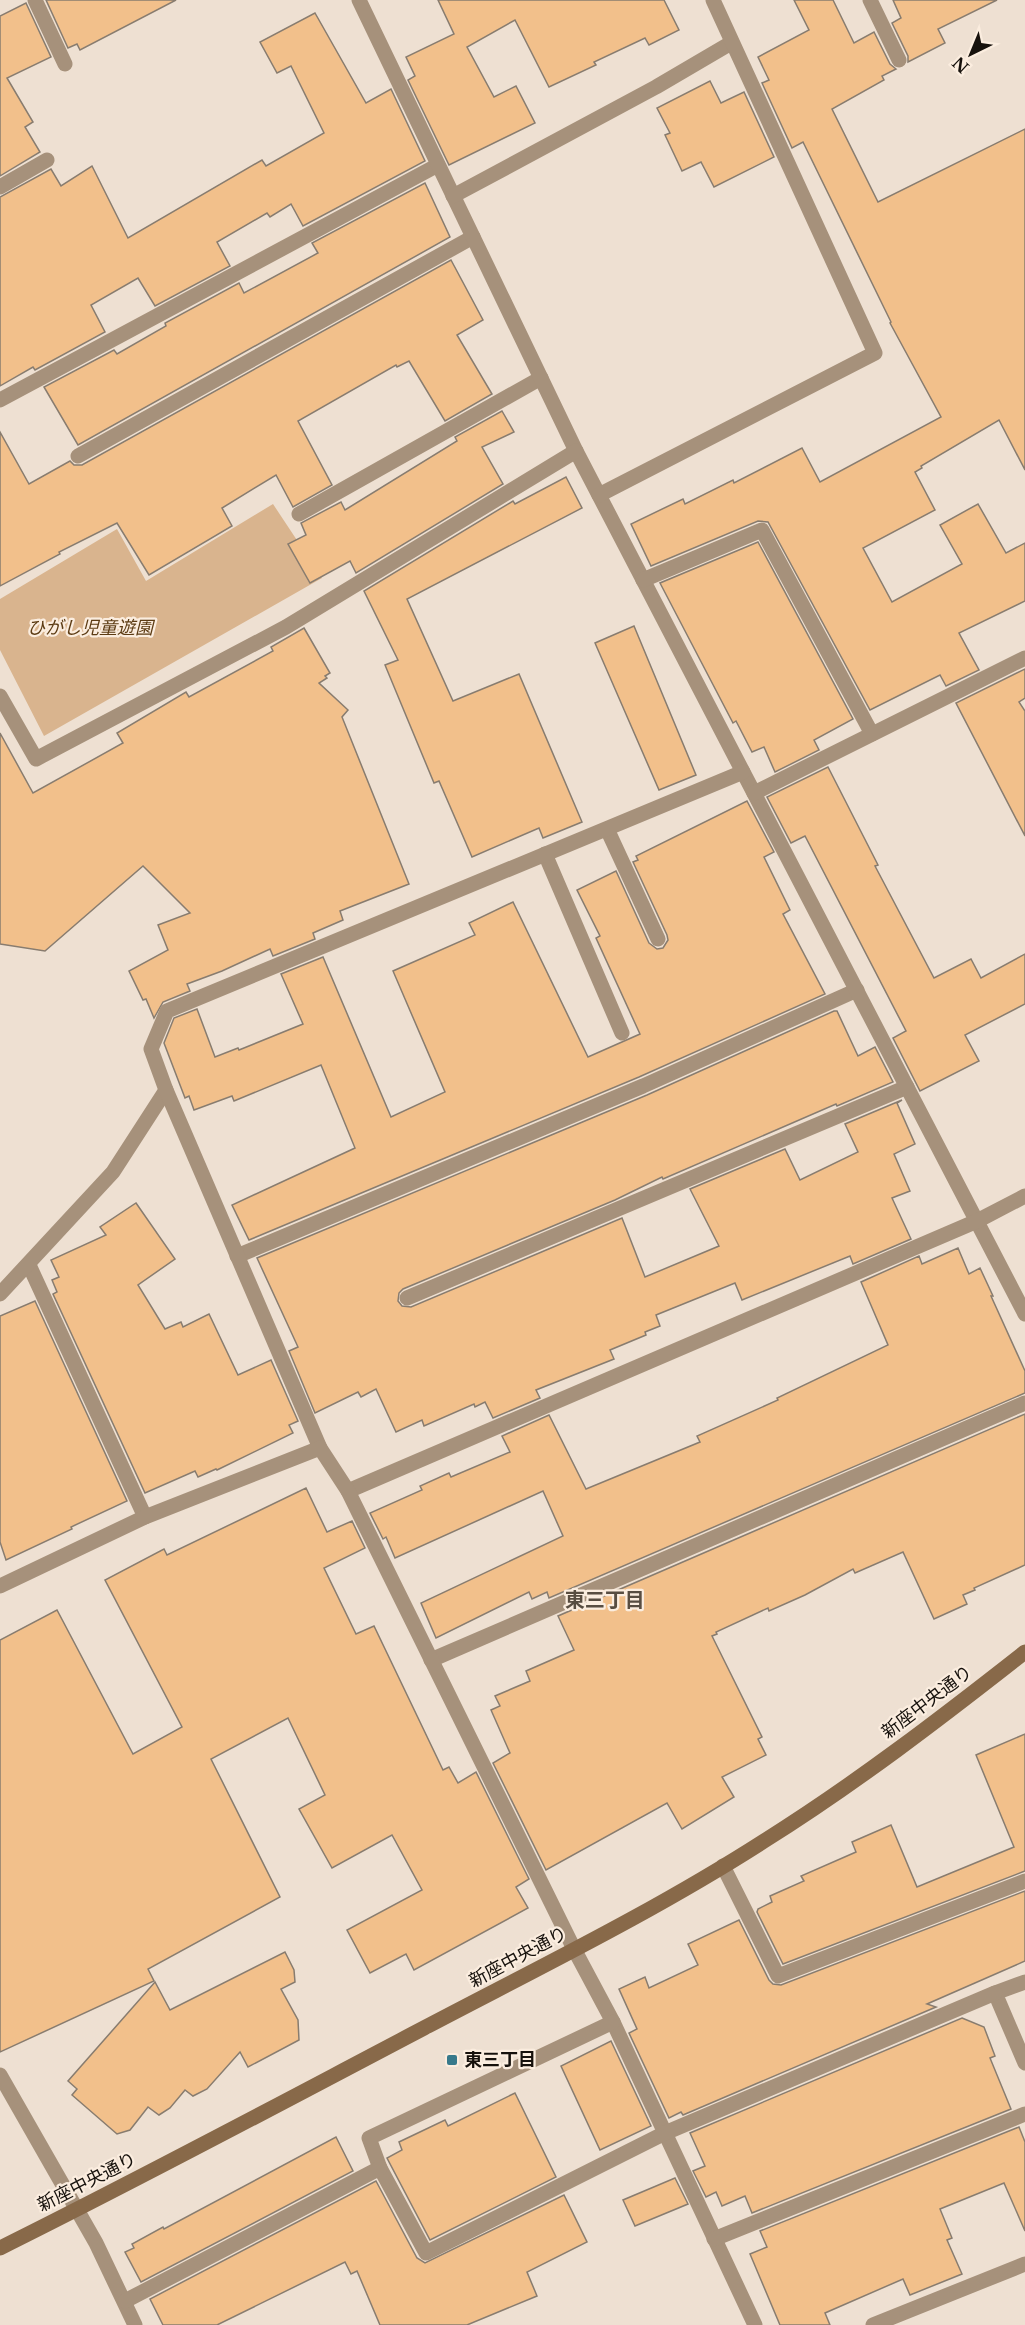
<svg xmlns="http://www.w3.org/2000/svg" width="1025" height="2325" viewBox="0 0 1025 2325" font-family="'Libre Baskerville','Noto Sans JP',serif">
	<rect width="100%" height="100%" fill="#eee0d2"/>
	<polygon fill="#d9b48e" points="273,504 322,578 44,736 0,650 0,599 117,529 146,581"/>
	<g fill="#f2c08b" stroke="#887c6f" stroke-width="1.5">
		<polygon points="46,0 176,0 80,50 77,44 68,48"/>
		<polygon points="438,0 664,0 679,30 649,45 645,38 594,62 596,65 549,87 515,20 467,47 494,97 516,86 535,123 449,165 408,80 415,76 406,57 454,34"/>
		<polygon points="794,0 833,0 854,43 874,32 890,64 896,69 882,76 884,80 832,109 878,202 1025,129 1025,470 999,420 921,466 922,468 915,472 935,510 863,548 892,602 962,564 940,525 978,504 1006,553 1025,543 1025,601 959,633 979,670 946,686 940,675 870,710 768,522 758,521 651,566 631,524 683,499 685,504 733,480 734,483 802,448 820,482 941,417 890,323 891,322 803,142 792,148 762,83 769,80 758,57 809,30"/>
		<polygon points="893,0 997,0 938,29 945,43 908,62 908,56 892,23 901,18"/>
		<polygon points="26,3 51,57 7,78 33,122 25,127 40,152 0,176 0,16"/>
		<polygon points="315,13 366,103 391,89 425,161 303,226 291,204 270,217 267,213 217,242 230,266 155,306 138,278 91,305 105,332 35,370 33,367 0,386 0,197 51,169 61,186 92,166 128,238 262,160 266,166 324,133 291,66 277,73 260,42"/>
		<polygon points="710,81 721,103 744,92 774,157 714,187 701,162 682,171 665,135 670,133 657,108"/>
		<polygon points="425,183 450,237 78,445 44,387 114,350 117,354 166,326 165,323 239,283 244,293 318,253 312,243"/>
		<polygon points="451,260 483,320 457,335 492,394 445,421 409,361 397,367 396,365 298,421 332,485 293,507 276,475 222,508 232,526 149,575 117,523 59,552 60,554 0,586 0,432 29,484 70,461 74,465 82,465"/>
		<polygon points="502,411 514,432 482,447 503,484 356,573 350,561 310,583 288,544 306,535 301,523 341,502 345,510 457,441 455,437"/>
		<polygon points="566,477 582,508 407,599 453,701 519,674 582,822 543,838 539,828 472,857 439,781 434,783 385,665 398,660 364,591 513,501 515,504"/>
		<polygon points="758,542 853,719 814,740 819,750 775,772 764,747 752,752 736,721 733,723 660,583"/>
		<polygon points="634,626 696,775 659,790 595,643"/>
		<polygon points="304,628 330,673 325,676 327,678 319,683 348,710 342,717 409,884 340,911 343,920 313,933 315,939 273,956 270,949 222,971 187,984 190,991 163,1002 154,1018 146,999 143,1000 129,971 168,950 158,925 190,913 143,866 45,951 0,944 0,733 33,793 123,743 117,733 186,692 189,697 273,651 271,647"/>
		<polygon points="1025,669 1025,698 1019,702 1025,711 1025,836 956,703"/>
		<polygon points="828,767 878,865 875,866 934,978 971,959 981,978 1025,954 1025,1004 965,1035 979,1061 920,1091 893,1038 906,1031 805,836 791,843 767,797"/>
		<polygon points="747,801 774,852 764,857 790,910 783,914 825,994 639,1077 249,1240 232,1205 355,1148 321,1065 234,1101 232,1096 194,1110 189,1096 185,1098 164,1043 174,1018 197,1009 215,1057 238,1048 239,1050 303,1024 281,974 323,957 391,1117 445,1092 393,971 475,935 469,923 513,902 588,1057 640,1034 596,938 600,936 577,890 616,871 649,943 657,949 663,948 668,940 667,935 633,862 638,860 636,856"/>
		<polygon points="834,1011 837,1011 858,1056 875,1047 893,1082 837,1106 836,1104 663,1179 662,1177 615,1200 403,1289 399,1293 398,1301 402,1306 411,1307 622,1218 645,1277 719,1246 690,1189 785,1149 800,1180 858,1152 845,1124 902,1100 897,1103 915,1144 894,1154 910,1191 892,1198 911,1239 853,1264 850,1256 742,1300 735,1283 656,1315 660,1326 645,1332 646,1335 610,1350 614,1359 536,1390 540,1398 493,1418 485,1402 475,1407 474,1404 424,1426 422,1420 396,1432 376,1389 361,1397 358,1392 315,1413 289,1351 298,1347 257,1258 647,1095"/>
		<polygon points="136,1203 175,1259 138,1285 165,1329 181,1322 183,1327 209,1314 238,1375 271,1360 298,1421 289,1425 293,1433 217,1470 216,1469 198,1477 195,1471 145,1493 53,1294 57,1292 52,1280 59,1277 51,1260 106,1235 100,1227"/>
		<polygon points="958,1248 969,1274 980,1268 993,1296 991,1296 1025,1371 1025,1393 549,1598 547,1592 532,1599 529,1592 436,1638 421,1603 563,1536 543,1491 395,1558 386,1537 383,1539 370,1513 422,1490 420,1486 449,1473 451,1477 510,1452 502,1436 549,1415 586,1489 700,1442 697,1436 778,1400 777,1398 888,1345 861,1282 919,1256 922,1264"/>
		<polygon points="35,1301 127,1501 71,1527 72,1529 6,1560 0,1542 0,1316"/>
		<polygon points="1025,1414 1025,1565 974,1588 975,1590 963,1595 967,1604 934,1619 903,1552 855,1573 853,1569 805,1595 769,1611 768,1608 716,1632 717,1634 712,1636 762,1737 758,1739 766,1755 722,1777 734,1797 682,1829 667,1803 546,1870 493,1763 510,1753 491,1710 500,1706 495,1696 530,1681 526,1671 574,1650 558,1616"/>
		<polygon points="306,1488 327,1532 352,1521 365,1548 324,1568 356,1634 374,1626 443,1770 449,1767 458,1783 476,1772 529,1879 516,1887 528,1908 414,1970 406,1954 370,1973 347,1930 422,1890 392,1835 332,1868 299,1809 325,1795 288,1718 211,1759 280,1897 148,1969 154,1981 0,2052 0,1640 57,1610 133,1754 182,1727 105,1580 164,1549 167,1555"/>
		<polygon points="1025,1734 1025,1871 783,1964 757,1912 758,1909 772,1902 770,1896 804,1881 801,1876 856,1852 852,1842 891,1825 917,1887 1014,1847 976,1755"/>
		<polygon points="1025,1891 1025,1961 927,2004 936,2007 683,2115 681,2112 669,2118 629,2033 637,2029 619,1989 645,1977 649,1988 698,1965 688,1944 739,1920 769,1980 773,1984 781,1985"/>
		<polygon points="285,1952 294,1970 295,1982 281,1989 298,2020 299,2040 248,2067 240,2052 207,2089 193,2096 185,2090 170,2108 159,2115 148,2107 130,2130 117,2134 72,2095 77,2089 68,2081 155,1982 170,2010"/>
		<polygon points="962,2018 984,2027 995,2056 990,2058 1011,2109 752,2213 745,2196 722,2206 716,2192 706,2197 693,2171 705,2166 690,2133"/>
		<polygon points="611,2041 651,2126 600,2150 561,2066"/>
		<polygon points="515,2093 556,2177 430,2240 387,2158 402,2150 399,2142 445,2120 448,2126"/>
		<polygon points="1019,2127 1025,2142 1025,2231 1004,2183 940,2209 952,2238 947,2240 962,2274 910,2295 903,2279 825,2313 830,2325 780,2325 750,2254 767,2247 760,2231"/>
		<polygon points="336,2137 353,2171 141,2282 125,2252 134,2248 132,2244 163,2227 164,2229"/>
		<polygon points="675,2178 688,2204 635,2226 623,2200"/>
		<polygon points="376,2181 417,2258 425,2263 564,2195 587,2242 527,2272 537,2296 467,2325 380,2325 357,2271 351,2274 345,2262 217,2325 163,2325 150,2299"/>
	</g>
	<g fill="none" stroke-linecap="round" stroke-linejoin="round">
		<g stroke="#a6917b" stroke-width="15">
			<polyline points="35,0 65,64"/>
			<polyline points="870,0 899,60"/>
			<polyline points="0,187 47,160"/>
			<polyline points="0,400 438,165"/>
			<polyline points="78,456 473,237"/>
			<polyline points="299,514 541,378"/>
			<polyline points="607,829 658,939"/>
			<polyline points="545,854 622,1033"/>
			<polyline points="237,1256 643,1086 857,990"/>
			<polyline points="29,1265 145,1517"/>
			<polyline points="407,1298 907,1087"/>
			<polyline points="431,1660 1025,1403"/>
			<polyline points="723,1866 778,1976 1025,1881"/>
		</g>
		<g stroke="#a6917b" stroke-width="15">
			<polyline points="359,0 576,451 1025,1314"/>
			<polyline points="453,196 656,87 731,43"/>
			<polyline points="599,495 875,353 713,0"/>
			<polyline points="643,580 762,530 872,734"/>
			<polyline points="0,696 36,759 286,627 576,451"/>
			<polyline points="754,793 1025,658"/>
			<polyline points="0,1294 113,1172 166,1090"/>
			<polyline points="320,1448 166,1090 151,1049 167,1011 743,772"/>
			<polyline points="348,1491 977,1221 1025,1196"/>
			<polyline points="0,1586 145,1517 320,1448 348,1491 574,1949 613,2022 755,2325"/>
			<polyline points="1025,1982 995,1993 1025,2063"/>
			<polyline points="613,2022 369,2138 380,2168 426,2253 665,2133 995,1993"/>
			<polyline points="0,2075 96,2243 135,2325"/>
			<polyline points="714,2239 1025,2114"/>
			<polyline points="125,2301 380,2168"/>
			<polyline points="873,2325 1025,2264"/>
		</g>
		<path stroke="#886949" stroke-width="15" d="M0,2248C143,2177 283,2102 424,2028C538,1968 655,1911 764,1841C855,1784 941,1718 1025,1652"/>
	</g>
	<rect fill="#37798b" stroke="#fbeddf" stroke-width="2" x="446" y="2054" width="12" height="12" rx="3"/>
	<g text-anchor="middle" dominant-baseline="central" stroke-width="4.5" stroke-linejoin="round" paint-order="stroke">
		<g font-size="18" font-style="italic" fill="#5c3b13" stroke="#fbeddf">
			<text x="90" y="628">ひがし児童遊園</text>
		</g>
		<g font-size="18" fill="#16110c" stroke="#fbeddf">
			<text transform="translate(927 1702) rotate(-37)">新座中央通り</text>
			<text transform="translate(518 1957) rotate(-28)">新座中央通り</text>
			<text transform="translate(87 2182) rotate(-27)">新座中央通り</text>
		</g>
		<g font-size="18" font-weight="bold" fill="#16110c" stroke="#fbeddf" text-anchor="start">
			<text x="464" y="2060">東三丁目</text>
		</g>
		<g font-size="20" font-weight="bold" fill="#584d41" stroke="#fbeddf">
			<text x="605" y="1600">東三丁目</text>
		</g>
	</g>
	<g transform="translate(971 54) rotate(223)" stroke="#fbeddf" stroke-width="4.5" paint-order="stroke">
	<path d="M0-4.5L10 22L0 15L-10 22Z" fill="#16110c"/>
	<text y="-9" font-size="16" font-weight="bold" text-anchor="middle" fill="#16110c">N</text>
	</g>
</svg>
